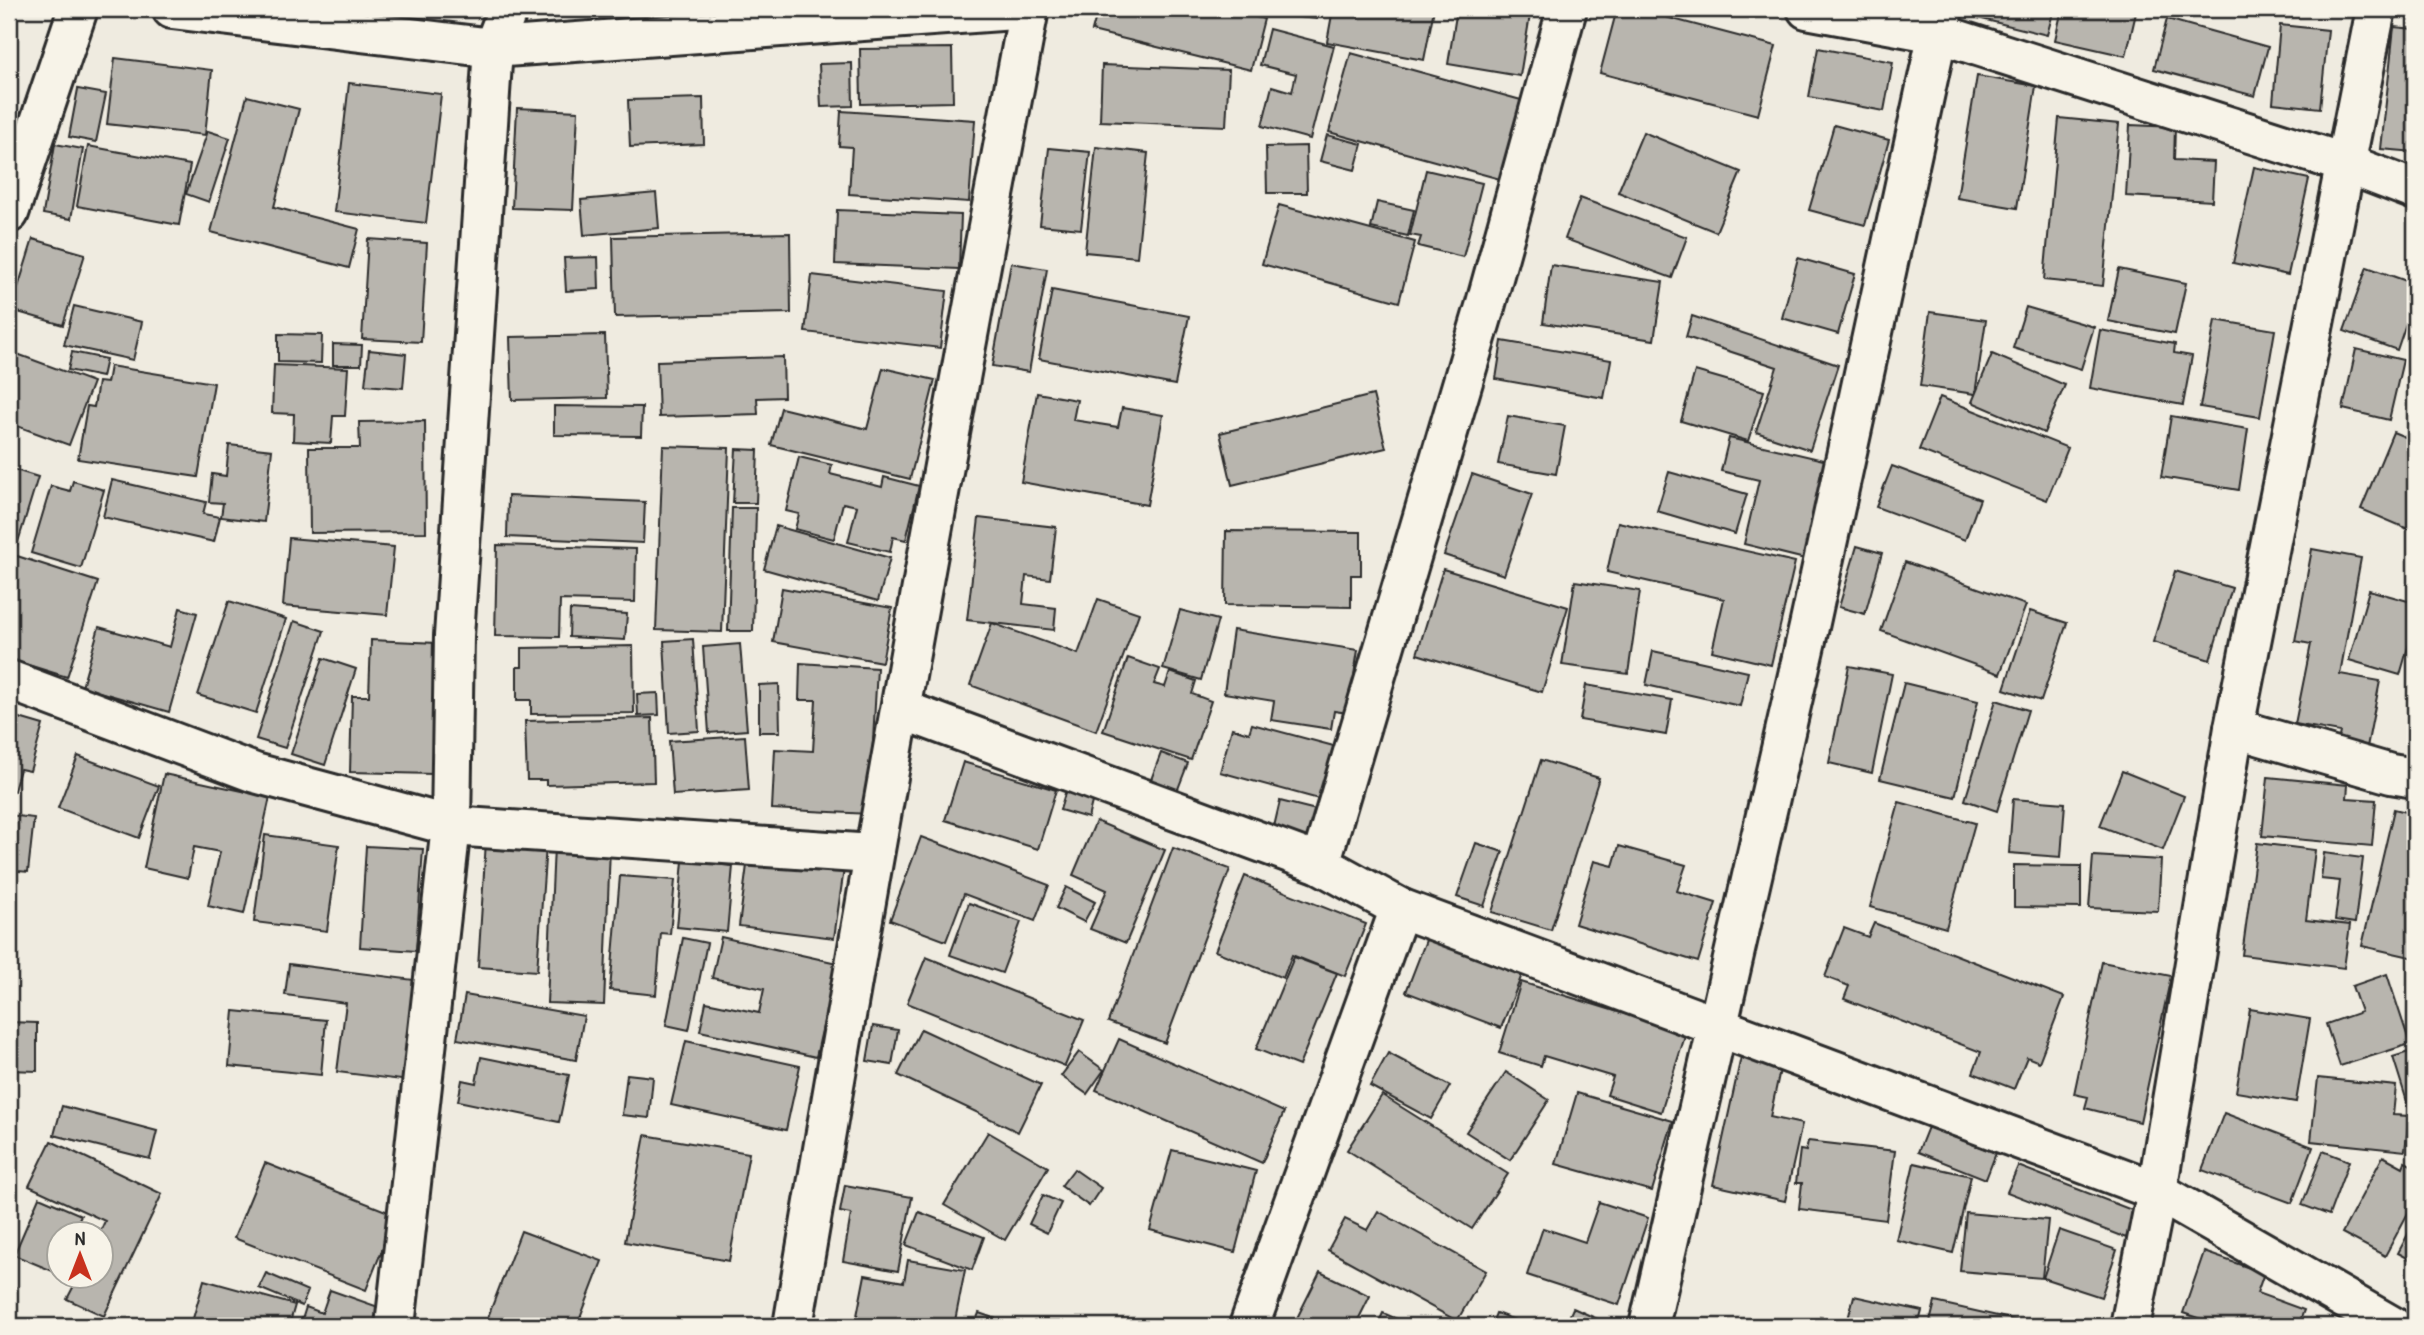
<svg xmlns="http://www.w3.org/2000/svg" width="2424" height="1335" viewBox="0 0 2424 1335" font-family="'Patrick Hand',sans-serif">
	<rect width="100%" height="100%" fill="#efebe0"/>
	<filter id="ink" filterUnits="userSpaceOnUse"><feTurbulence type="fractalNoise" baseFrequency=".0143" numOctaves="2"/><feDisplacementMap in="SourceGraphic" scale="14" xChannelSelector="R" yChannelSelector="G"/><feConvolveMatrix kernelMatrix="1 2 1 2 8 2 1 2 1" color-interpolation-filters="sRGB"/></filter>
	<g filter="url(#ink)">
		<g fill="#b8b5ae" stroke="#2b2b2b" stroke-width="2">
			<polygon points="1098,9 1225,9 1264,19 1251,70 1092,31"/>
			<polygon points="1260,9 1318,9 1317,19 1259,13"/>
			<polygon points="1333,9 1434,9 1424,60 1327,42"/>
			<polygon points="1457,9 1531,9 1520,76 1448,64"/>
			<polygon points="1617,9 1635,9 1776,46 1758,115 1600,73"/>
			<polygon points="1981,9 2054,9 2047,35 1978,18"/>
			<polygon points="2062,9 2117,9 2136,13 2126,56 2055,40"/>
			<polygon points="2167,19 2268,47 2255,96 2154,69"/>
			<polygon points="2280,25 2328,30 2320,108 2273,103"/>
			<polygon points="2394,27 2415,29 2415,152 2381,149"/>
			<polygon points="1269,29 1334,46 1310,139 1262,126 1272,86 1292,92 1296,74 1260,65"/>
			<polygon points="952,48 953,102 861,104 860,49"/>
			<polygon points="1818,48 1893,62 1884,111 1809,97"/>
			<polygon points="1351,53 1521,100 1500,179 1329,132"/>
			<polygon points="115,58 212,70 205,135 107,124"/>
			<polygon points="852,63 853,106 821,107 819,64"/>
			<polygon points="1102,65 1229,70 1226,126 1100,121"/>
			<polygon points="1977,76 2036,86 2017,208 1957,198"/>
			<polygon points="349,83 441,94 426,223 334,212"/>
			<polygon points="78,89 106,94 96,142 69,137"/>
			<polygon points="247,96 299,109 274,207 359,229 349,268 211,232"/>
			<polygon points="703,98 704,144 630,147 628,100"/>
			<polygon points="517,108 578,111 573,210 512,208"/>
			<polygon points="841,111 975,120 969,202 849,194 852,147 839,146"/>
			<polygon points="2059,118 2119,124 2103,286 2044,280"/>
			<polygon points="1834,125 1889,140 1865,225 1809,210"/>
			<polygon points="2130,125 2175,127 2174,160 2214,162 2212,201 2126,196"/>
			<polygon points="208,131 230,138 209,202 186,194"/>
			<polygon points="1643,132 1741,172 1716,232 1618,192"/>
			<polygon points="1327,135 1362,144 1355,170 1320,161"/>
			<polygon points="55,144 83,149 71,219 43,214"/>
			<polygon points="88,146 190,165 179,225 77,206"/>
			<polygon points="1306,146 1307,193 1267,193 1266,147"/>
			<polygon points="1096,147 1148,153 1137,257 1085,252"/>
			<polygon points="1049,148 1090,152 1081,229 1040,225"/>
			<polygon points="2254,167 2309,179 2288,275 2233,263"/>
			<polygon points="1426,170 1482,183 1463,257 1418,246 1421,237 1410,235"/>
			<polygon points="656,193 659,228 584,235 581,200"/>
			<polygon points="1580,198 1687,237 1672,278 1565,239"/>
			<polygon points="1377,202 1414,210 1408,236 1371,228"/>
			<polygon points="1279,205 1415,242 1399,302 1262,264"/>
			<polygon points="837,210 961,215 959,269 835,264"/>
			<polygon points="790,233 791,313 615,317 613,237"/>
			<polygon points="33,239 85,254 63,325 11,310"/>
			<polygon points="368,239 427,243 421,342 362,339"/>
			<polygon points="598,257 599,289 566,291 564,258"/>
			<polygon points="1798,258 1855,274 1838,334 1782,318"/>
			<polygon points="1011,263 1047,269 1029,372 992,366"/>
			<polygon points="1551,265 1663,282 1654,340 1543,323"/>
			<polygon points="2367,267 2415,284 2415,297 2397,350 2344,331"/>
			<polygon points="2119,269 2186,283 2175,334 2108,321"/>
			<polygon points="812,275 947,291 940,348 805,332"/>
			<polygon points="1052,290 1189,316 1175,385 1039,359"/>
			<polygon points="74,306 142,322 133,360 64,345"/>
			<polygon points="2026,307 2094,327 2081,369 2013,348"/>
			<polygon points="1930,312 1986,320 1975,394 1920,386"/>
			<polygon points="1692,316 1838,365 1810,450 1756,432 1777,367 1686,337"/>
			<polygon points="2215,320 2275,330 2260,417 2200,407"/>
			<polygon points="2100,330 2175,344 2174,353 2192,356 2183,405 2090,388"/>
			<polygon points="278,334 322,335 321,363 278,362"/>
			<polygon points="605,335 607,398 512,400 510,337"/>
			<polygon points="1502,341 1611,360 1604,398 1496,379"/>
			<polygon points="333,344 362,345 361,365 333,365"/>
			<polygon points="2356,349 2403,360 2389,420 2343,409"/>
			<polygon points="369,350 406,354 403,388 365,385"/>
			<polygon points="9,351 93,382 69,445 9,423"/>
			<polygon points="72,352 106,359 102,377 68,370"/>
			<polygon points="1992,354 2065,385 2044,433 1972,402"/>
			<polygon points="783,357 784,397 757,398 758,414 659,417 657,361"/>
			<polygon points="274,365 348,368 345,416 333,416 331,443 293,441 294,414 272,413"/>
			<polygon points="110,366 214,383 198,477 78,459 87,406 94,407 98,382 107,383"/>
			<polygon points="883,368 935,380 910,479 771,445 781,408 867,429"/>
			<polygon points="1695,371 1764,391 1748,441 1681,421"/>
			<polygon points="1037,393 1077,400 1073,420 1118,427 1122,408 1163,415 1147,505 1021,482"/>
			<polygon points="1373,395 1386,448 1232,485 1220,433"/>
			<polygon points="1940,397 2068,448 2047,500 1919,450"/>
			<polygon points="554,406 642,407 641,436 554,435"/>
			<polygon points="1508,416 1565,426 1556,474 1498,464"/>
			<polygon points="2171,416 2248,429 2239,490 2161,477"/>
			<polygon points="425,421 426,532 310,533 309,448 360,448 359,422"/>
			<polygon points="2393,432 2415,441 2415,532 2361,509"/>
			<polygon points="1729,438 1832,462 1809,560 1744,544 1759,480 1721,471"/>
			<polygon points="229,445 272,450 264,522 221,517 223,503 209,502 212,474 226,476"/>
			<polygon points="663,446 729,448 722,632 656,630"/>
			<polygon points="736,449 758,450 756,503 733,503"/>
			<polygon points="799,457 832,465 830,474 882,487 884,477 919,486 906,540 893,537 890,552 848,542 857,506 843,503 834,539 795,529 799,514 786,511"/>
			<polygon points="1892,466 1980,499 1965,540 1876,507"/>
			<polygon points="9,468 38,477 14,555 98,582 67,677 9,659"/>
			<polygon points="1669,472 1747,494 1735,534 1657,511"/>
			<polygon points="1472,474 1532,494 1504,575 1444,555"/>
			<polygon points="112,480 206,502 203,514 220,517 214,542 103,517"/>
			<polygon points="73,481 104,490 81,568 31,553 51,486 70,491"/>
			<polygon points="508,496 645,502 643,543 507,537"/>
			<polygon points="732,508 756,508 753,631 728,631"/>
			<polygon points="979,518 1056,527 1050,579 1026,576 1023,604 1056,608 1054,630 967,620"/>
			<polygon points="1618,522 1795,562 1771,665 1712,651 1724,599 1607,572"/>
			<polygon points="776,526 890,558 878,601 764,569"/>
			<polygon points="1226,531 1361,532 1361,575 1351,575 1351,607 1225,605"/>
			<polygon points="289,538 394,547 387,615 283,606"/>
			<polygon points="497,545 636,549 635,602 560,600 559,637 495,636"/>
			<polygon points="1857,546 1882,553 1865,614 1839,607"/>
			<polygon points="2312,549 2361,558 2340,674 2380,681 2367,747 2338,742 2340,732 2295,724 2311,644 2295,641"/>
			<polygon points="1905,562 2026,605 2000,674 1881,631"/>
			<polygon points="1443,569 1568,607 1542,692 1417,654"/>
			<polygon points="2175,571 2232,588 2210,660 2153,642"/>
			<polygon points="1575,581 1640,591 1628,674 1562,665"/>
			<polygon points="782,588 892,608 882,662 773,642"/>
			<polygon points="2369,590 2415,603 2415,623 2400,675 2349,660"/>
			<polygon points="1098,599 1139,613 1096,731 970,685 992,623 1078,654"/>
			<polygon points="229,601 286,619 256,713 198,695"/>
			<polygon points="180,608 197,613 169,712 82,687 99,627 170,647"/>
			<polygon points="570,610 627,614 625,640 569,637"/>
			<polygon points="1180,610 1218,620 1201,680 1163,669"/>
			<polygon points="2030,611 2067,623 2041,701 2004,689"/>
			<polygon points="294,621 324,631 285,748 256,739"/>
			<polygon points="1233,630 1358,650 1348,713 1334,711 1331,729 1271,720 1274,701 1224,693"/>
			<polygon points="693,639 699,731 669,733 664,641"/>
			<polygon points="371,640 437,643 433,774 350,772 352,696 369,696"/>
			<polygon points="740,644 747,730 709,733 703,647"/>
			<polygon points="633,646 634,713 531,714 531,700 517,700 517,667 522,667 522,648"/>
			<polygon points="1653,651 1748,672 1740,706 1646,685"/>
			<polygon points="323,658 356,669 325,765 291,754"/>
			<polygon points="1128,658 1160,669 1154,684 1165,687 1170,672 1196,681 1192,694 1211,701 1191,760 1103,731"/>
			<polygon points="800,663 877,668 869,814 772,809 775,749 813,751 816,700 799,700"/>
			<polygon points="1849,666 1892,674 1872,773 1829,763"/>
			<polygon points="1904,683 1978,701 1955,797 1880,779"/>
			<polygon points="779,684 780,732 759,732 759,685"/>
			<polygon points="1586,685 1672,700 1666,735 1580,720"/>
			<polygon points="658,693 659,715 638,716 637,694"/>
			<polygon points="1996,700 2028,710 1997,811 1965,800"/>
			<polygon points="9,715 43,725 30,771 20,769 14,791 9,789"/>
			<polygon points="652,718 654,782 546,785 546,780 527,780 525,721"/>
			<polygon points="1252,724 1341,748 1326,801 1220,772 1232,728 1249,733"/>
			<polygon points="745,736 749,790 673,795 669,741"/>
			<polygon points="1161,753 1188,763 1176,794 1149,785"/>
			<polygon points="78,756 159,786 139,838 58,808"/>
			<polygon points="1541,760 1599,778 1551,930 1492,912"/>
			<polygon points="963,762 1056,790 1038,849 945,820"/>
			<polygon points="2122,771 2184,796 2163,850 2100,826"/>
			<polygon points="164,774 270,797 244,914 208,906 220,852 194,847 188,878 144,868"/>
			<polygon points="2268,777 2348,785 2347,798 2376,800 2372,846 2262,836"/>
			<polygon points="1066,790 1093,798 1088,818 1060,810"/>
			<polygon points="2013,799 2065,803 2061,857 2009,853"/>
			<polygon points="1280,801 1320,811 1312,841 1273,831"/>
			<polygon points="1899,802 1975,823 1946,928 1870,907"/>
			<polygon points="2394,809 2415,814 2415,958 2362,946"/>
			<polygon points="9,815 34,818 28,872 9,870"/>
			<polygon points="1096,821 1165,850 1126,943 1090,929 1107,890 1073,875"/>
			<polygon points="265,835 339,845 327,931 254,922"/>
			<polygon points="921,837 1049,885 1035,921 964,894 946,941 890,920"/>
			<polygon points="486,841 546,845 537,971 478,967"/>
			<polygon points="1476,843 1503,852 1484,906 1457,897"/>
			<polygon points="2257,843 2315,850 2306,920 2350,925 2344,968 2242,955"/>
			<polygon points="366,846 423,849 416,951 360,947"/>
			<polygon points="554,846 610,847 604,1005 547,1003"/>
			<polygon points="1619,846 1686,865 1677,891 1716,903 1698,962 1575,924 1594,861 1613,866"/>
			<polygon points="1173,848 1230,869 1165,1043 1108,1022"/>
			<polygon points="749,850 845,862 834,938 739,926"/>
			<polygon points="2324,853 2363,858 2355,923 2335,920 2340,881 2321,879"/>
			<polygon points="2093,856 2161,860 2158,911 2089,908"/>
			<polygon points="683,861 733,866 727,932 677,927"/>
			<polygon points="2014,865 2081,866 2081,908 2014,907"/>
			<polygon points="620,876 675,880 670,934 661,933 656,995 610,990"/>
			<polygon points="1245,876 1366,924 1345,976 1292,955 1283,978 1215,951"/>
			<polygon points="1066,887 1095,902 1084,922 1056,908"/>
			<polygon points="969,903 1021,922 1002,973 950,955"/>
			<polygon points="1874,923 2064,997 2039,1062 2027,1057 2014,1089 1973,1073 1981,1052 1844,999 1849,986 1825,977 1844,928 1868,937"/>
			<polygon points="1428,935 1523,972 1501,1028 1406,992"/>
			<polygon points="721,937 837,963 816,1057 700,1031 706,1002 759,1013 764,989 712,978"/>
			<polygon points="683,938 707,943 689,1030 666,1025"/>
			<polygon points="926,957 1084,1020 1065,1066 907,1003"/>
			<polygon points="1294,957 1337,973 1299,1066 1256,1049"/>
			<polygon points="2102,962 2171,976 2140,1122 2085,1108 2088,1097 2074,1094"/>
			<polygon points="289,964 422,981 409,1081 337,1072 346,1003 285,995"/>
			<polygon points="2387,974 2410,1044 2340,1066 2326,1024 2361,1012 2352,986"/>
			<polygon points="1521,982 1686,1033 1661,1112 1607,1095 1613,1077 1544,1056 1541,1066 1499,1053"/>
			<polygon points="465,995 584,1016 576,1060 457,1039"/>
			<polygon points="2250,1009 2310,1019 2296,1102 2236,1092"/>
			<polygon points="234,1011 326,1020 321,1075 229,1066"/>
			<polygon points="9,1022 37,1023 37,1071 9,1070"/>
			<polygon points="873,1026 898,1030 892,1065 867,1061"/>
			<polygon points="921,1029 1041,1085 1018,1132 898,1075"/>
			<polygon points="1119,1039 1284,1112 1262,1163 1096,1090"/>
			<polygon points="686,1041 800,1066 786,1130 671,1105"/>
			<polygon points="2415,1050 2415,1127 2393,1057"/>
			<polygon points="1079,1052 1104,1070 1087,1094 1061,1076"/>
			<polygon points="1388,1053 1450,1086 1431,1119 1370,1086"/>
			<polygon points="481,1057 569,1075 559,1122 458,1101 462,1080 476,1083"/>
			<polygon points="1741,1057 1781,1065 1770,1117 1802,1124 1785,1201 1713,1185"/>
			<polygon points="1506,1072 1549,1100 1510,1160 1466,1132"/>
			<polygon points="627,1074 653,1077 649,1118 622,1115"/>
			<polygon points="2318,1078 2396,1086 2393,1115 2409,1116 2405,1151 2311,1141"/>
			<polygon points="1577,1093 1673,1121 1652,1191 1556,1164"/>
			<polygon points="9,1094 14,1094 15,1148 9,1148"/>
			<polygon points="1382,1095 1508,1174 1472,1229 1347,1150"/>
			<polygon points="62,1106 157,1131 150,1159 54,1135"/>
			<polygon points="2224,1113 2313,1147 2292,1203 2202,1170"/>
			<polygon points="1928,1127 1996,1153 1986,1179 1918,1152"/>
			<polygon points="988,1132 1048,1167 1005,1240 944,1205"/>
			<polygon points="645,1135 749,1153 729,1261 625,1242"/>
			<polygon points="51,1141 162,1194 104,1316 67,1299 79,1276 102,1276 102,1234 99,1234 105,1221 29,1186"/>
			<polygon points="1808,1141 1895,1151 1886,1220 1799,1209 1802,1183 1796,1183 1800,1150 1806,1151"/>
			<polygon points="1172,1150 1256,1171 1235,1252 1150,1230"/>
			<polygon points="2323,1151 2349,1161 2329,1215 2302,1205"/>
			<polygon points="2383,1156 2403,1167 2405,1162 2415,1167 2415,1200 2385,1256 2342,1233"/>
			<polygon points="265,1163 396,1215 366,1290 234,1238"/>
			<polygon points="1914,1163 1971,1176 1953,1253 1896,1240"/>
			<polygon points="2018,1166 2137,1212 2126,1238 2007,1192"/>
			<polygon points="1074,1169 1101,1188 1089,1206 1061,1186"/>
			<polygon points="845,1185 912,1197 898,1271 843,1261 851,1214 840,1212"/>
			<polygon points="1043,1195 1061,1203 1047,1233 1029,1224"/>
			<polygon points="39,1197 81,1215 72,1234 60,1234 60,1263 55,1272 14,1255"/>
			<polygon points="1599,1202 1648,1218 1619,1305 1527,1275 1543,1228 1585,1242"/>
			<polygon points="1378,1211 1486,1271 1457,1321 1328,1250 1345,1219 1367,1230"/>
			<polygon points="919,1212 984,1237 972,1270 906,1245"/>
			<polygon points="1966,1213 2048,1220 2042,1278 1960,1271"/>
			<polygon points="2415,1221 2415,1262 2398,1253"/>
			<polygon points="2059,1230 2117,1250 2101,1297 2043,1278"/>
			<polygon points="521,1231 602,1261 577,1326 514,1326 488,1317"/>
			<polygon points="2204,1252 2264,1273 2257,1293 2304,1310 2298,1326 2222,1326 2183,1313"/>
			<polygon points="908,1260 965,1270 954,1326 855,1326 865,1275 904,1282"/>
			<polygon points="1320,1272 1370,1296 1355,1326 1293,1326"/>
			<polygon points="266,1273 308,1291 302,1306 259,1288"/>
			<polygon points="204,1280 295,1305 289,1326 210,1326 192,1322"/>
			<polygon points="9,1286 16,1287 14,1326 9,1326"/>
			<polygon points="330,1290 387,1310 382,1326 300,1326 306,1307 322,1313"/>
			<polygon points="1854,1296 1922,1311 1918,1326 1817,1326 1820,1317 1847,1323"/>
			<polygon points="1935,1302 2042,1326 1929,1326"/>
			<polygon points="1573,1308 1613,1326 1565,1326"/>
			<polygon points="979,1313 1013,1325 1012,1326 974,1326"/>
			<polygon points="1383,1313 1413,1326 1377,1326"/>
			<polygon points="1496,1313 1531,1326 1491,1326"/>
		</g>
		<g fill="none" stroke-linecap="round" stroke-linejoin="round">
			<defs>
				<g id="minor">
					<polyline points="172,9 493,48 1029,9"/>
					<polyline points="1807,9 1937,33 2347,164 2415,190"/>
					<polyline points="9,213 78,9"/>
					<polyline points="9,680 255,773 451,826 873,854"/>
					<polyline points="903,710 1320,864 1400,908 2157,1191 2392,1326"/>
					<polyline points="2234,728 2391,774 2415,778"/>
					<polyline points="1320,864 1485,307 1567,9"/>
					<polyline points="395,1326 451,826 454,636 493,48 508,9"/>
					<path d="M793,1326C867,886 946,447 1029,9"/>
					<polyline points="1249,1326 1400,908"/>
					<polyline points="1649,1326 1809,627 1943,9"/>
					<polyline points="2130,1326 2157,1191 2234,728 2376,9"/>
				</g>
			</defs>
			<use href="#minor" stroke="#2b2b2b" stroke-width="44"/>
			<use href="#minor" stroke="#f7f3e8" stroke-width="38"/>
		</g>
	</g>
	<rect width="2424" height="1335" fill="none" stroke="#f7f3e8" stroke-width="35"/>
	<rect x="18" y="18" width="2389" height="1300" fill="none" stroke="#2b2b2b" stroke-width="2.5" filter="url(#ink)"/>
	<g transform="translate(80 1255)"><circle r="33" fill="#f7f3e8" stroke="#a5a39c" stroke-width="2"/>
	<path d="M0-5L12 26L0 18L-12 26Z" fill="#c8321e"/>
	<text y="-10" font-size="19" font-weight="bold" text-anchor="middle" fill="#2b2b2b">N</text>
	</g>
</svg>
